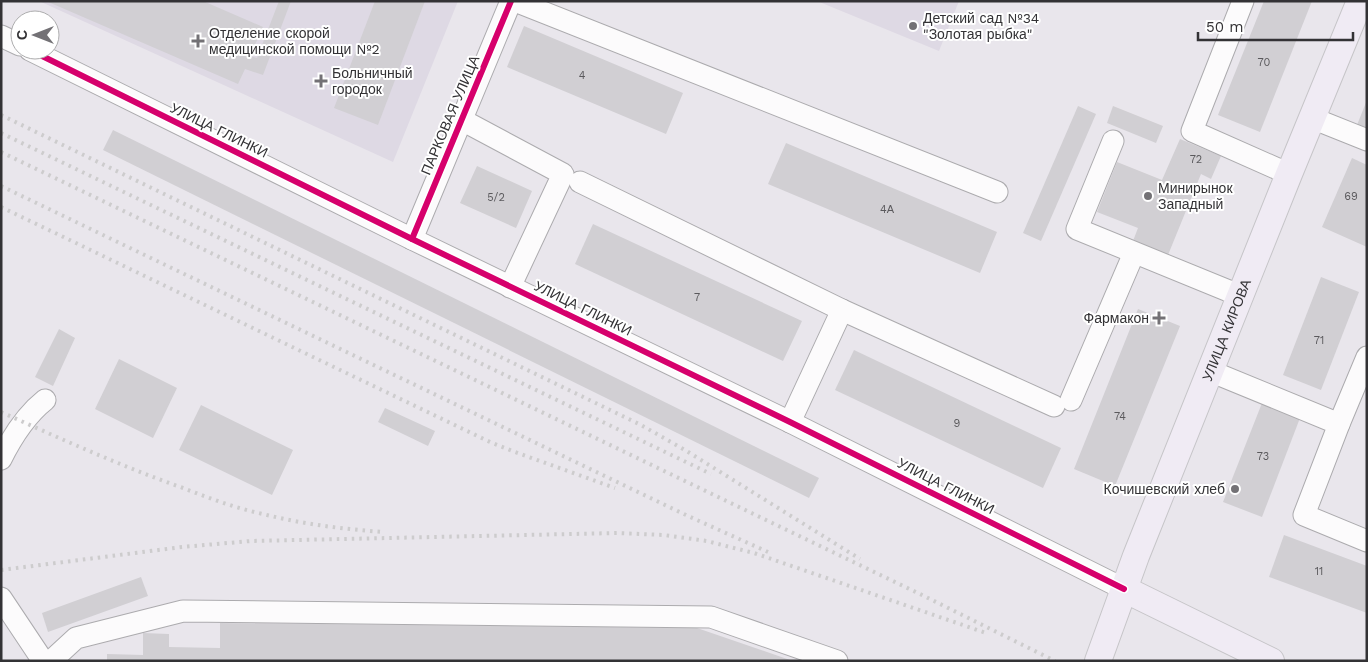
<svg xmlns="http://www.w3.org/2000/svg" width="1368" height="662" viewBox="0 0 1368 662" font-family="'Work Sans',sans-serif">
	<rect width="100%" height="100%" fill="#e9e6ec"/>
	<g fill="#ded9e4">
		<polygon points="39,1 458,1 393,162"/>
		<polygon points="817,1 959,1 939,51"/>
	</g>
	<g fill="#d1cfd3">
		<polygon points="46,1 203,1 263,27 250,56 257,58 279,1 291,1 263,75 245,69 238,84"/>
		<polygon points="375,1 425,1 378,125 334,108"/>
		<polygon points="1264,1 1312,1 1260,132 1218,115"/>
		<polygon points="524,26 683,93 666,134 507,67"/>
		<polygon points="1367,100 1367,129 1357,125"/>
		<polygon points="1078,106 1096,114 1041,241 1023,233"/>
		<polygon points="1113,106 1163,126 1156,143 1107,123"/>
		<polygon points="113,130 819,478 809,498 103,150"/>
		<polygon points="1180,139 1221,156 1211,179 1201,174 1168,255 1133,241 1138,228 1097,212 1117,162 1162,180"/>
		<polygon points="786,143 997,232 980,273 768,184"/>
		<polygon points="1352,158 1367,165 1367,247 1322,227"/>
		<polygon points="477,166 532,191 516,228 460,203"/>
		<polygon points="593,224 802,321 783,361 575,264"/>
		<polygon points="1321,277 1359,292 1321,390 1283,375"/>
		<polygon points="1138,309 1180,326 1115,486 1074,469"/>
		<polygon points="59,329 75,338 53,386 35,377"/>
		<polygon points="854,350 1061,448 1043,488 835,390"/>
		<polygon points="119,359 177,388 153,438 95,409"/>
		<polygon points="1262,403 1300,418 1262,517 1223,502"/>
		<polygon points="201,405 293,450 272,495 179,450"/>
		<polygon points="385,408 435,431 428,446 378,422"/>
		<polygon points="1284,535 1367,566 1367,613 1269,577"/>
		<polygon points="141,577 148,596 48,632 42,613"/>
		<polygon points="220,623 697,628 790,660 107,661 107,654 143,655 143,633 169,634 169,647 220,648"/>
	</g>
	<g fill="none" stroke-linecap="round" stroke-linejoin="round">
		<defs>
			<g id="minor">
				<polyline points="515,1 997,192"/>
				<polyline points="1243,1 1192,131 1289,174"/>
				<polyline points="1,36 20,45"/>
				<polyline points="30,50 412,239 790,422 1124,589"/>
				<polyline points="1312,118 1367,140"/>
				<polyline points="462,120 563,174 510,287"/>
				<polyline points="1113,141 1077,229 1241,296"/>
				<polyline points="580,182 842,310 1054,406"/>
				<polyline points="412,239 511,1"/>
				<polyline points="1210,371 1339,424 1304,515 1367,541"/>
				<polyline points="1071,400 1134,253"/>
				<polyline points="790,422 842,310"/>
				<polyline points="1339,424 1367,357"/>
				<path d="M1,459C12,437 26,415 45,400"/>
				<polyline points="1,598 43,661"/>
				<polyline points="51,661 76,638 183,611 711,617 837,661"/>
			</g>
			<g id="major">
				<polyline points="1124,589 1271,661"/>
				<path id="s1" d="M1098,661L1136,556L1289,174L1360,1"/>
			</g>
		</defs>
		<use href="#minor" stroke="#acabae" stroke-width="23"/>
		<use href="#major" stroke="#c6c5c8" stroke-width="28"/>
		<use href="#minor" stroke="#fcfbfc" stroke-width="21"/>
		<use href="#major" stroke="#f0ebf4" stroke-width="26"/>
		<g stroke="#cdcccd" stroke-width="4" stroke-dasharray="2.5 5" stroke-linecap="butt">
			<polyline points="1,115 641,425 685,450 860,559"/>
			<polyline points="1,133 711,474"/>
			<polyline points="1,152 922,595 1055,661"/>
			<polyline points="1,186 688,516 768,552"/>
			<polyline points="1,207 490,442 515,452 615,488"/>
			<path d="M1,412C61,439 121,466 183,488C209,498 235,508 263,514C302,524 342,529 383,532"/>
			<polyline points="1,570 182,547 251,541 617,533 664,535 707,541 730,547 754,553 986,633"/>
		</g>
		<defs>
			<g id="cycleway">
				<polyline points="30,50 412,239 790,422 1124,589"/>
				<polyline points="412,239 511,1"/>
			</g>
		</defs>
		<use href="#cycleway" stroke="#fff" stroke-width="9"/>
		<use href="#cycleway" stroke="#d6006c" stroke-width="6"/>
	</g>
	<g fill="#737175" stroke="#fff" stroke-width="2">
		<circle cx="913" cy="26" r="5"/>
		<path d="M195.5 33.5h5v5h5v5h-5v5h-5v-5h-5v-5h5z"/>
		<path d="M318.5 73.5h5v5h5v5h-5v5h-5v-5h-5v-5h5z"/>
		<circle cx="1148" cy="196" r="5"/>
		<path d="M1156.5 310.5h5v5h5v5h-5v5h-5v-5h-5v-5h5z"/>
		<circle cx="1235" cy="489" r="5"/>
	</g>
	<g text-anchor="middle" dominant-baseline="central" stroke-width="4" stroke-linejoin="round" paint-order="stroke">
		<g font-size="11" fill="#5a595c">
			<text x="1264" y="62">70</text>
			<text x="582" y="75">4</text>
			<text x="1196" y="159">72</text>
			<text x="1351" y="196">69</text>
			<text x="496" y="197">5/2</text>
			<text x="887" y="209">4А</text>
			<text x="697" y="297">7</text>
			<text x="1319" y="340">71</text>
			<text x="1120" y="416">74</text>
			<text x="957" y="423">9</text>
			<text x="1263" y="456">73</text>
			<text x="1319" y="571">11</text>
		</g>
		<g font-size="14" fill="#333235" stroke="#fff" text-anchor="start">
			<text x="923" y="18">Детский сад №34<tspan x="923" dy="16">"Золотая рыбка"</tspan></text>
			<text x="209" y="33">Отделение скорой<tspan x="209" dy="16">медицинской помощи №2</tspan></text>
			<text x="332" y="73">Больничный<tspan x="332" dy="16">городок</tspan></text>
			<text x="1158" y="188">Минирынок<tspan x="1158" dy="16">Западный</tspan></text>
			<text x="1149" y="318" text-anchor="end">Фармакон</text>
			<text x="1225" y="489" text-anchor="end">Кочишевский хлеб</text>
		</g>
		<g font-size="14" fill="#333235" stroke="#fff">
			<text transform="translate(450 115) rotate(-67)">ПАРКОВАЯ УЛИЦА</text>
			<text transform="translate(219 130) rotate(26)">УЛИЦА ГЛИНКИ</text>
			<text transform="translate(583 308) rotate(26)">УЛИЦА ГЛИНКИ</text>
			<text stroke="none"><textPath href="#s1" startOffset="355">УЛИЦА КИРОВА</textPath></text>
			<text transform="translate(946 486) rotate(27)">УЛИЦА ГЛИНКИ</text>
		</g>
	</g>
	<rect width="1368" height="662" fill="none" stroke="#333235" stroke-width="5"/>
	<g transform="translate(35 35) rotate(270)"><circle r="24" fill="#ffffff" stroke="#adadae"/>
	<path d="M0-4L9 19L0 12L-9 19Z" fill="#737175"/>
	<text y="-8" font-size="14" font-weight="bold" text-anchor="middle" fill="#333235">С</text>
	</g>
	<path d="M1198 32v8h155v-8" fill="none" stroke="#333235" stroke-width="2.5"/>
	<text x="1206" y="32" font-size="15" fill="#333235" stroke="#ffffff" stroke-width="4" paint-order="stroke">50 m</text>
</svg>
